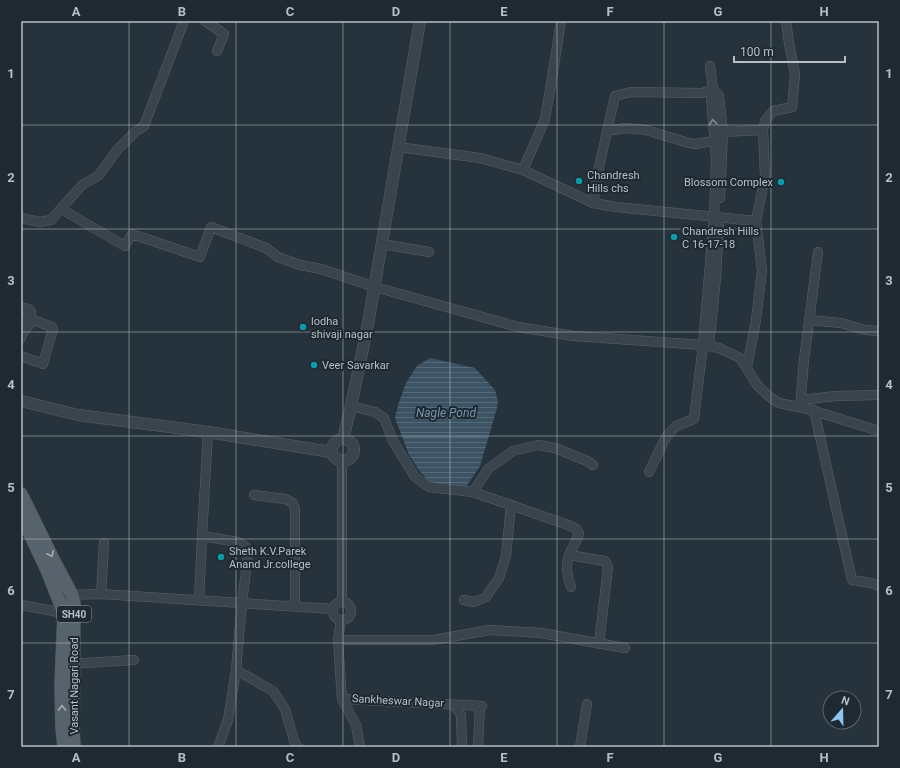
<svg xmlns="http://www.w3.org/2000/svg" width="900" height="768" viewBox="0 0 900 768" font-family="Roboto,sans-serif">
	<defs>
		<pattern id="water-rules" width="6" height="5" patternUnits="userSpaceOnUse"><rect width="6" height="5" fill="#3c5364"/><path d="M0 2.5h6" fill="none" stroke="#566a79"/></pattern>
	</defs>
	<rect width="100%" height="100%" fill="#26333c"/>
	<polygon fill="url(#water-rules)" points="430,358 475,368 495,390 498,402 497,408 480,466 466,487 446,486 429,482 418,469 409,455 395,418 398,405 406,383 417,366"/>
	<g fill="none" stroke-linecap="round" stroke-linejoin="round">
		<defs>
			<g id="minor">
				<polyline points="205,21 224,34 217,51"/>
				<polyline points="713,90 719,96 723,132 720,198"/>
				<polyline points="607,131 626,128 646,130 689,143 695,144 719,140"/>
				<polyline points="723,132 763,130"/>
				<polyline points="398,147 480,158 523,170 593,203 616,207 756,221"/>
				<polyline points="523,170 545,119 550,90 561,21"/>
				<polyline points="593,203 599,167 615,96 631,92 701,93 713,90"/>
				<polyline points="61,209 125,246 132,234 200,257 211,227 266,248 278,257 300,265 321,269 375,287 518,327 574,336 703,345 719,348 740,358 758,386 770,397 779,403 808,409 879,431"/>
				<polyline points="21,218 40,222 51,220 82,185 98,176 118,149 136,131 144,126 184,21"/>
				<polyline points="382,244 429,252"/>
				<polyline points="21,307 29,309 31,312 31,314 25,318 22,324"/>
				<polyline points="809,320 841,323 865,330 879,331"/>
				<polyline points="21,338 22,334 33,320 52,327 53,329 43,364 40,362 34,361 21,356"/>
				<polyline points="709,346 716,278 719,225"/>
				<polyline points="747,367 756,320 762,270 756,221 765,177 763,130 765,121 773,111 792,107 795,74 789,43 786,21"/>
				<polyline points="801,400 836,396 879,395"/>
				<polyline points="351,406 375,412 384,418 393,441 415,477 429,487 473,492 488,469 513,451 538,445 555,448 587,461 593,465"/>
				<polyline points="800,407 804,360 818,252"/>
				<polyline points="814,410 852,580 871,583 879,586"/>
				<polyline points="208,432 202,536 238,542 243,545 248,549 248,555 242,603 236,670 228,720 218,747"/>
				<polyline points="649,472 666,437 676,426 694,419 703,345 714,217 716,160 711,97 713,90 710,66"/>
				<path d="M473,492L571,526L576,529L579,533C577,541 573,546 570,553C565,563 567,577 571,587"/>
				<polyline points="254,495 285,499 293,503 295,509 295,606"/>
				<polyline points="569,555 605,561 608,567 599,644"/>
				<polyline points="101,594 104,543"/>
				<polyline points="67,595 101,594 333,609"/>
				<polyline points="199,600 202,536"/>
				<polyline points="464,600 474,602 486,597 499,578 506,556 511,505"/>
				<circle cx="342" cy="611" r="9"/>
				<polyline points="342,602 342,462"/>
				<polyline points="21,605 64,613"/>
				<polyline points="341,620 338,640 342,699 356,725 360,747"/>
				<polyline points="338,640 433,640 490,630 541,633 625,648"/>
				<polyline points="68,664 134,660"/>
				<polyline points="236,670 273,691 285,709 295,744 298,747"/>
				<polyline points="342,699 482,706"/>
				<polyline points="454,705 461,715 462,747"/>
				<polyline points="478,747 480,706"/>
				<polyline points="580,747 587,704"/>
			</g>
			<g id="tertiary">
				<polyline points="21,401 78,415 208,432 331,452"/>
				<circle cx="343" cy="450" r="11"/>
				<polyline points="343,439 351,406 368,324 420,21"/>
			</g>
			<g id="primary">
				<polyline points="21,494 55,563 72,595 74,604 73,729 74,747"/>
				<polyline points="21,515 47,570 64,613 61,686 62,727 64,747"/>
			</g>
		</defs>
		<use href="#minor" stroke="#57626a" stroke-width="10"/>
		<use href="#tertiary" stroke="#57626a" stroke-width="12"/>
		<use href="#primary" stroke="#455058" stroke-width="14"/>
		<use href="#minor" stroke="#39444c" stroke-width="9"/>
		<use href="#tertiary" stroke="#39444c" stroke-width="11"/>
		<use href="#primary" stroke="#57636c" stroke-width="13"/>
	</g>
	<defs><path id="oneway-chevron" d="M-2-3.5L2.5 0L-2 3.5" fill="none" stroke-width="1.6" stroke-linecap="round" stroke-linejoin="round"/></defs>
	<use stroke="#7d8890" href="#oneway-chevron" transform="translate(713 122) rotate(-95)"/>
	<g stroke="#a2adb5">
		<use href="#oneway-chevron" transform="translate(51 554) rotate(64)"/>
		<use href="#oneway-chevron" transform="translate(62 708) rotate(-91)"/>
	</g>
	<path fill="none" stroke="#b5bfc7" stroke-width="1" stroke-opacity="0.55" d="M129,21V747M236,21V747M343,21V747M450,21V747M557,21V747M664,21V747M771,21V747M21,125H879M21,229H879M21,332H879M21,436H879M21,539H879M21,643H879"/>
	<g fill="#0f9aa8" stroke="#1e2931" stroke-width="1.5">
		<circle cx="579" cy="181" r="4"/>
		<circle cx="781" cy="182" r="4"/>
		<circle cx="674" cy="237" r="4"/>
		<circle cx="303" cy="327" r="4"/>
		<circle cx="314" cy="365" r="4"/>
		<circle cx="221" cy="557" r="4"/>
	</g>
	<g text-anchor="middle" dominant-baseline="central" stroke-width="4" stroke-linejoin="round" paint-order="stroke">
		<rect fill="#1e2931" stroke="#88929a" stroke-width="1" x="57" y="606" width="34" height="16" rx="3"/>
		<g font-size="10" font-weight="bold" fill="#b5bfc7">
			<text x="74" y="614">SH40</text>
		</g>
		<g font-size="11" fill="#b5bfc7" stroke="#1e2931" text-anchor="start">
			<text x="587" y="175">Chandresh<tspan x="587" dy="13">Hills chs</tspan></text>
			<text x="773" y="182" text-anchor="end">Blossom Complex</text>
			<text x="682" y="231">Chandresh Hills<tspan x="682" dy="13">C 16-17-18</tspan></text>
			<text x="311" y="321">lodha<tspan x="311" dy="13">shivaji nagar</tspan></text>
			<text x="322" y="365">Veer Savarkar</text>
			<text x="229" y="551">Sheth K.V.Parek<tspan x="229" dy="13">Anand Jr.college</tspan></text>
		</g>
		<g font-size="11" fill="#b5bfc7" stroke="#1e2931">
			<text transform="translate(74 686) rotate(-90)">Vasant Nagari Road</text>
			<text transform="translate(398 701) rotate(3)">Sankheswar Nagar</text>
		</g>
		<g font-size="12" font-style="italic" fill="#7894a9" stroke="#1e2931">
			<text x="446" y="413">Nagle Pond</text>
		</g>
	</g>
	<rect width="900" height="768" fill="none" stroke="#1e2931" stroke-width="44"/>
	<g transform="translate(842 710) rotate(20)"><circle r="19" fill="#1e2931" stroke="#5a656d"/>
	<path d="M0-3L7 15L0 10L-7 15Z" fill="#91c4f1"/>
	<text y="-6" font-size="11" font-weight="bold" text-anchor="middle" fill="#b5bfc7">N</text>
	</g>
	<path d="M734 56v6h111v-6" fill="none" stroke="#b5bfc7" stroke-width="2"/>
	<text x="740" y="56" font-size="12" fill="#b5bfc7" stroke="#1e2931" stroke-width="3" paint-order="stroke">100 m</text>
	<rect x="22" y="22" width="856" height="724" fill="none" stroke="#b5bfc7" stroke-width="1.5"/>
	<g font-size="13" text-anchor="middle" font-weight="bold" fill="#b5bfc7">
		<text x="76" y="16">A</text>
		<text x="182" y="16">B</text>
		<text x="290" y="16">C</text>
		<text x="396" y="16">D</text>
		<text x="504" y="16">E</text>
		<text x="610" y="16">F</text>
		<text x="718" y="16">G</text>
		<text x="824" y="16">H</text>
		<text x="11" y="78">1</text>
		<text x="889" y="78">1</text>
		<text x="11" y="182">2</text>
		<text x="889" y="182">2</text>
		<text x="11" y="285">3</text>
		<text x="889" y="285">3</text>
		<text x="11" y="389">4</text>
		<text x="889" y="389">4</text>
		<text x="11" y="492">5</text>
		<text x="889" y="492">5</text>
		<text x="11" y="595">6</text>
		<text x="889" y="595">6</text>
		<text x="11" y="699">7</text>
		<text x="889" y="699">7</text>
		<text x="76" y="762">A</text>
		<text x="182" y="762">B</text>
		<text x="290" y="762">C</text>
		<text x="396" y="762">D</text>
		<text x="504" y="762">E</text>
		<text x="610" y="762">F</text>
		<text x="718" y="762">G</text>
		<text x="824" y="762">H</text>
	</g>
</svg>
